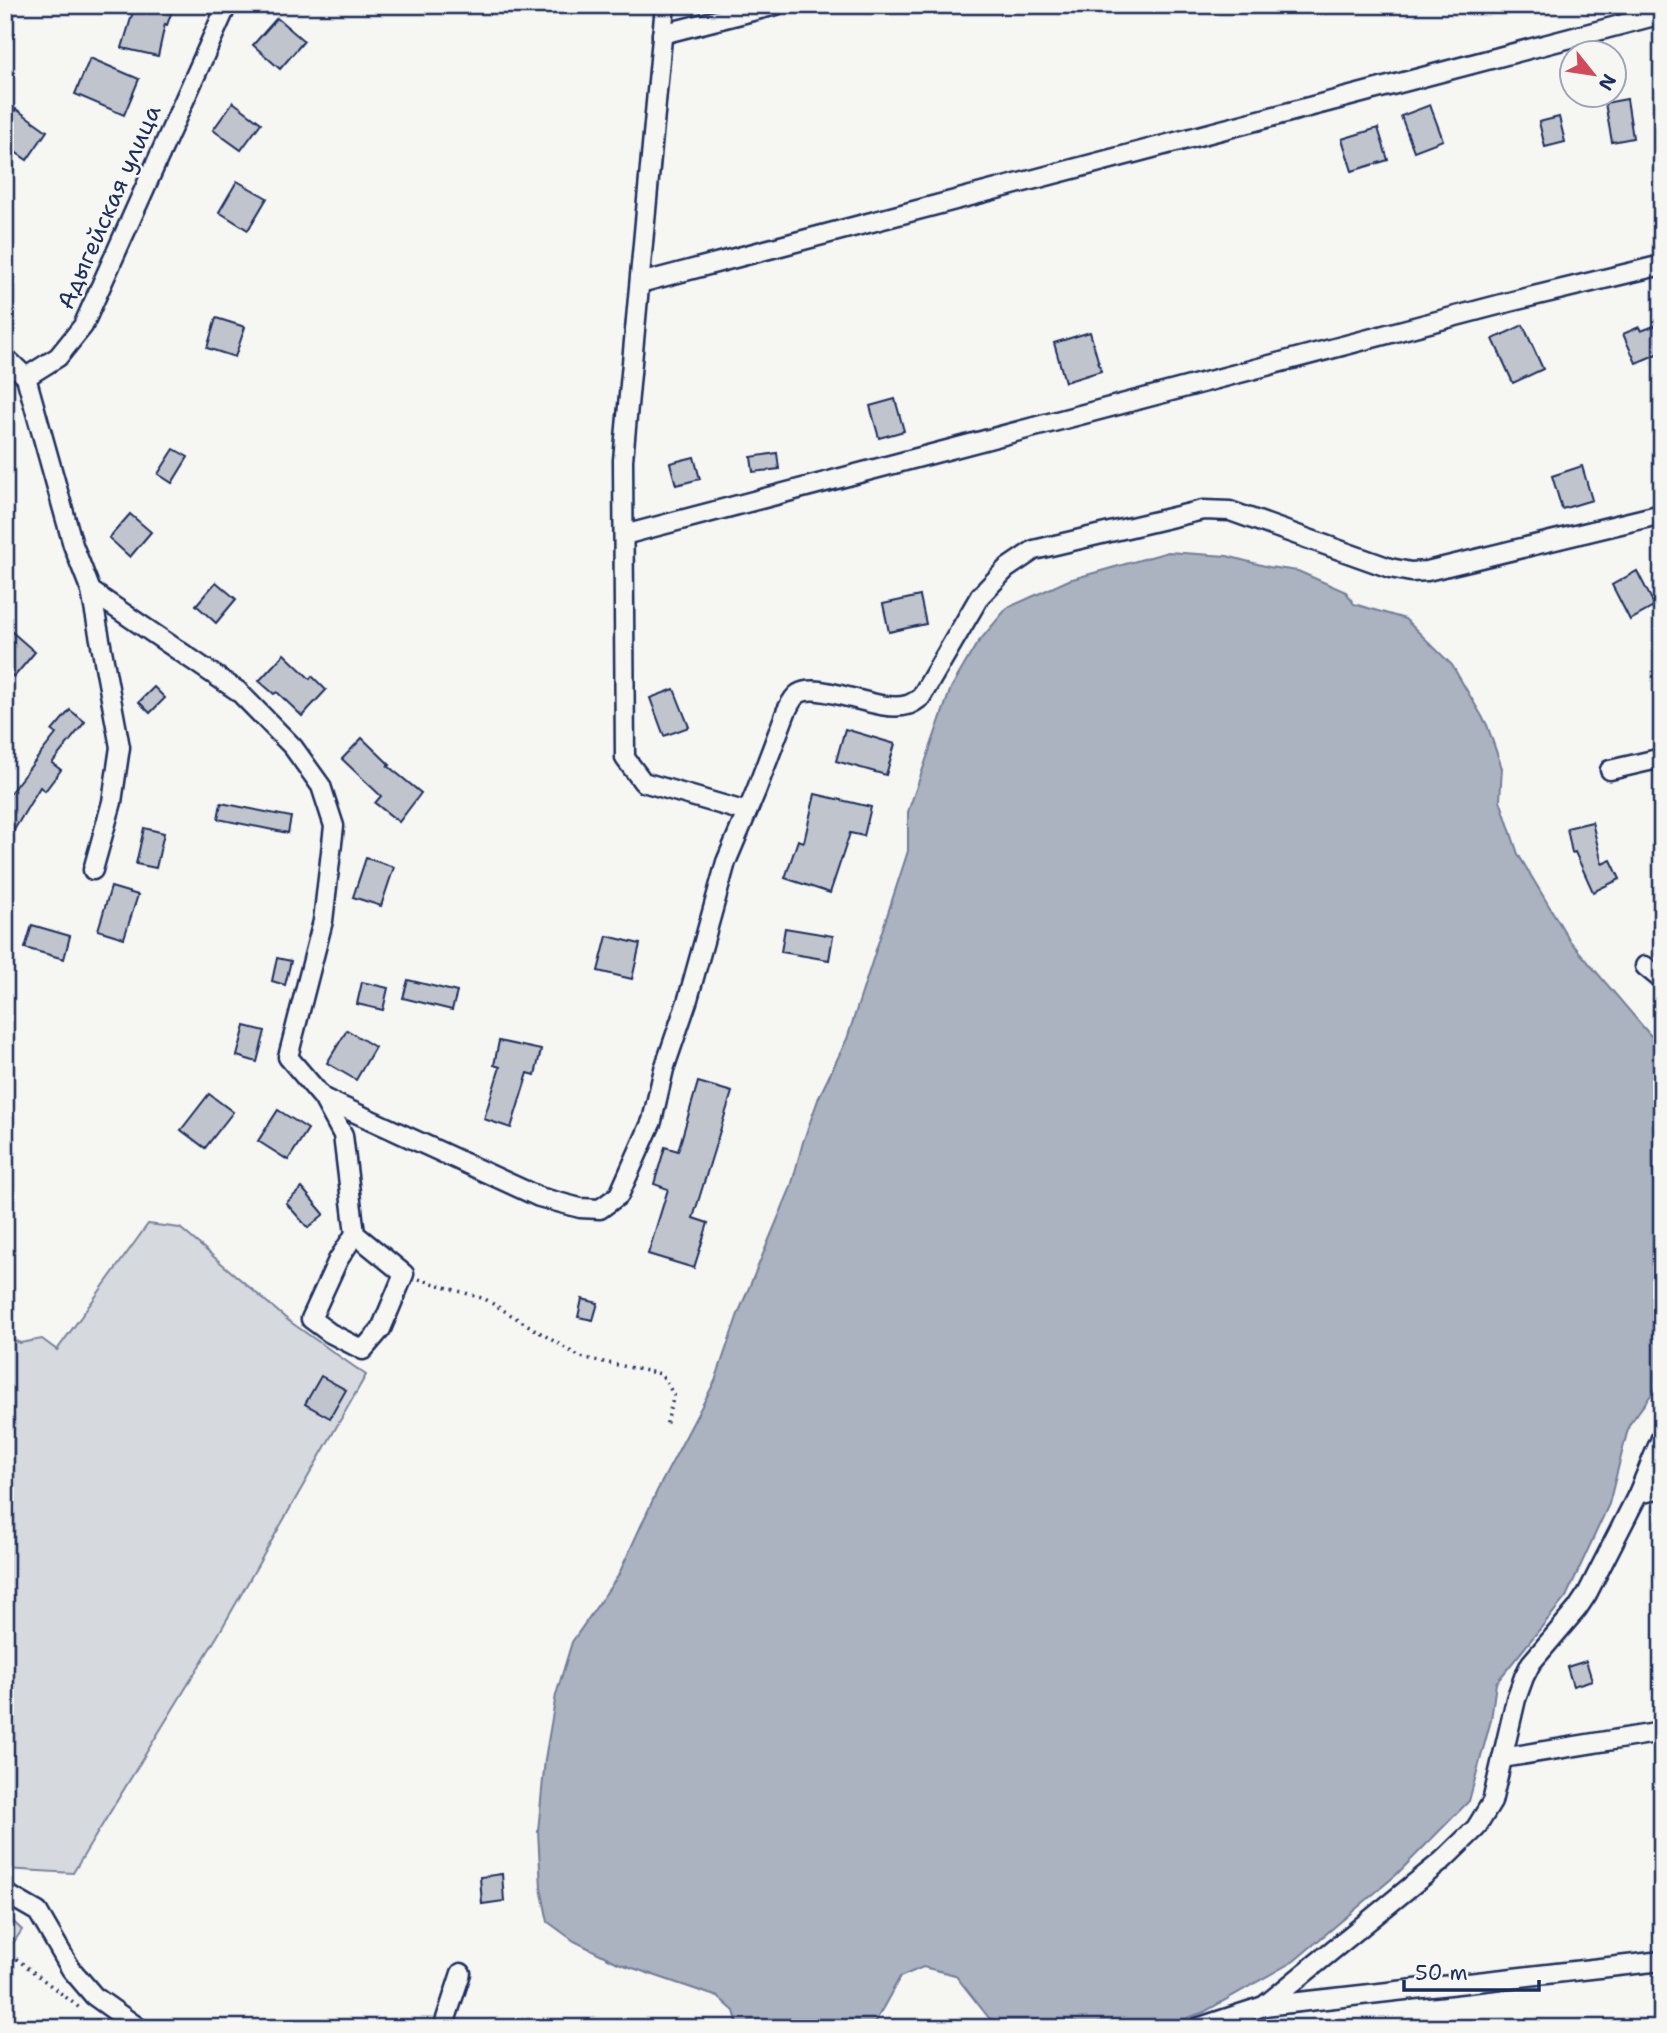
<svg xmlns="http://www.w3.org/2000/svg" width="1667" height="2033" viewBox="0 0 1667 2033" font-family="'Shantell Sans',sans-serif">
	<rect width="100%" height="100%" fill="#f6f6f2"/>
	<filter id="ink" filterUnits="userSpaceOnUse"><feTurbulence type="fractalNoise" baseFrequency=".0143" numOctaves="2"/><feDisplacementMap in="SourceGraphic" scale="14" xChannelSelector="R" yChannelSelector="G"/><feConvolveMatrix kernelMatrix="1 2 1 2 8 2 1 2 1" color-interpolation-filters="sRGB"/></filter>
	<g filter="url(#ink)">
		<g fill="#d6d9dd" stroke="#78849e" stroke-width="2">
			<polygon points="148,1224 180,1228 289,1321 366,1375 218,1635 73,1873 5,1869 5,1336 20,1343 42,1339 57,1350"/>
			<polygon points="5,1914 22,1930 5,1955"/>
		</g>
		<polygon fill="#abb2c0" stroke="#717e99" stroke-width="2" points="1168,552 1227,556 1269,567 1298,571 1346,592 1354,604 1405,619 1452,665 1487,725 1502,768 1500,800 1518,854 1570,941 1650,1035 1662,1044 1662,1380 1629,1425 1609,1504 1566,1597 1496,1683 1491,1720 1469,1801 1396,1875 1294,1961 1204,2012 1160,2028 1013,2028 989,2018 955,1975 923,1967 900,1977 872,2028 739,2028 734,2011 718,1997 618,1963 574,1941 548,1922 541,1888 538,1831 545,1759 556,1695 572,1642 618,1576 657,1491 715,1381 738,1314 791,1187 803,1142 819,1097 847,1039 908,851 908,812 951,688 976,645 1007,608 1069,580"/>
		<g fill="#c0c4cd" stroke="#1b2f5e" stroke-width="2">
			<polygon points="135,5 174,5 167,25 165,24 158,56 122,48"/>
			<polygon points="277,18 304,41 280,69 253,45"/>
			<polygon points="90,58 139,79 124,115 75,94"/>
			<polygon points="1627,99 1633,138 1612,142 1605,103"/>
			<polygon points="233,102 261,123 241,150 213,130"/>
			<polygon points="1430,105 1443,140 1414,151 1401,116"/>
			<polygon points="16,109 47,131 27,160 5,145 5,124"/>
			<polygon points="1559,117 1565,142 1545,147 1539,122"/>
			<polygon points="1378,128 1388,160 1352,171 1342,139"/>
			<polygon points="237,181 267,198 248,230 219,212"/>
			<polygon points="216,318 245,327 235,357 207,348"/>
			<polygon points="1662,323 1662,352 1636,363 1623,334 1639,327 1641,331"/>
			<polygon points="1523,325 1543,369 1513,383 1493,339"/>
			<polygon points="1090,332 1101,371 1065,382 1054,343"/>
			<polygon points="895,399 904,431 879,438 870,406"/>
			<polygon points="174,449 188,457 172,483 158,474"/>
			<polygon points="777,453 779,469 753,472 751,457"/>
			<polygon points="694,457 700,479 676,485 670,463"/>
			<polygon points="1582,466 1592,500 1562,509 1552,476"/>
			<polygon points="130,514 151,532 130,557 109,538"/>
			<polygon points="1637,571 1655,606 1630,620 1612,585"/>
			<polygon points="216,582 236,599 216,623 196,605"/>
			<polygon points="920,596 926,624 889,632 883,604"/>
			<polygon points="12,632 35,652 14,677 5,669 5,641"/>
			<polygon points="284,654 310,679 312,676 326,690 302,716 277,692 274,694 259,681"/>
			<polygon points="154,687 165,698 150,713 139,702"/>
			<polygon points="674,689 689,727 664,736 650,698"/>
			<polygon points="70,710 85,722 52,763 61,770 45,791 40,787 5,845 5,790 10,793 56,734 52,731"/>
			<polygon points="845,729 895,744 886,775 836,761"/>
			<polygon points="362,738 390,765 388,766 421,793 399,822 375,803 381,796 342,759"/>
			<polygon points="815,794 871,807 864,836 850,833 830,893 785,878 798,840 804,842"/>
			<polygon points="221,803 291,817 288,833 218,819"/>
			<polygon points="1592,822 1602,864 1611,860 1620,879 1593,892 1575,852 1572,853 1567,828"/>
			<polygon points="144,828 164,833 156,868 136,864"/>
			<polygon points="366,858 394,867 381,906 353,897"/>
			<polygon points="111,887 138,895 124,938 98,930"/>
			<polygon points="32,925 70,936 64,959 25,948"/>
			<polygon points="785,928 833,936 829,960 781,952"/>
			<polygon points="607,936 640,944 632,979 598,971"/>
			<polygon points="277,958 291,961 285,985 272,981"/>
			<polygon points="408,980 457,992 452,1010 403,998"/>
			<polygon points="362,982 388,988 383,1010 357,1004"/>
			<polygon points="245,1026 265,1031 257,1062 237,1056"/>
			<polygon points="347,1030 375,1047 356,1080 327,1063"/>
			<polygon points="499,1041 541,1050 535,1075 528,1073 511,1128 484,1119 500,1067 494,1065"/>
			<polygon points="698,1082 732,1092 693,1218 708,1223 694,1268 648,1254 668,1189 654,1184 665,1147 678,1151"/>
			<polygon points="209,1094 233,1112 205,1148 181,1130"/>
			<polygon points="278,1110 308,1129 288,1160 258,1141"/>
			<polygon points="302,1188 324,1214 308,1228 286,1203"/>
			<polygon points="582,1299 598,1303 593,1320 578,1317"/>
			<polygon points="321,1376 346,1390 330,1418 305,1404"/>
			<polygon points="1586,1661 1592,1680 1573,1686 1567,1667"/>
			<polygon points="502,1874 504,1901 482,1904 480,1877"/>
		</g>
		<g fill="none" stroke-linecap="round" stroke-linejoin="round">
			<defs>
				<g id="minor">
					<polyline points="665,5 623,460 625,758 643,782 747,812"/>
					<polyline points="662,34 776,5"/>
					<polyline points="640,283 1662,14"/>
					<polyline points="5,357 26,377 73,545 91,591 238,691 293,747 321,786 334,826 323,921 288,1057 323,1098 343,1135 355,1234 338,1260 311,1319 330,1333 363,1350 381,1329 404,1274 355,1234"/>
					<polyline points="26,377 58,357 83,326 227,5"/>
					<polyline points="624,535 1513,301 1662,265"/>
					<polyline points="91,591 120,747 112,802 93,870"/>
					<polyline points="1610,770 1662,758"/>
					<polyline points="1645,966 1662,980"/>
					<path d="M323,1098L539,1197L580,1208L600,1209L619,1195L652,1121L664,1069L688,999L726,862L756,791L786,712C789,706 793,697 798,694C820,680 879,714 907,705C912,704 917,700 921,697L980,596L1006,569L1034,550L1203,510L1230,511L1390,568L1411,572L1427,571L1662,514"/>
					<polyline points="1638,1494 1662,1489"/>
					<polyline points="1502,1758 1662,1732"/>
					<polyline points="5,1893 38,1912 71,1969 94,1996 139,2028"/>
					<polyline points="1264,2006 1662,1961"/>
					<polyline points="443,2028 461,1973"/>
					<polyline points="1197,2028 1264,2006 1442,1861 1476,1828 1492,1802 1516,1699 1524,1677 1531,1663 1577,1609 1587,1594 1638,1494 1662,1436"/>
				</g>
			</defs>
			<use href="#minor" stroke="#1b2f5e" stroke-width="23"/>
			<g stroke="#1b2f5e" stroke-width="3.5" stroke-dasharray="2 5" stroke-linecap="butt">
				<polyline points="419,1279 485,1299 580,1357 661,1374 674,1395 666,1426"/>
				<polyline points="5,1950 81,2009"/>
				<polyline points="95,2020 104,2028"/>
			</g>
			<use href="#minor" stroke="#f6f6f2" stroke-width="18"/>
		</g>
	</g>
	<g text-anchor="middle" dominant-baseline="central" stroke-width="5" stroke-linejoin="round" paint-order="stroke">
		<g font-size="24" fill="#1b2f5e" stroke="#f6f6f2">
			<text transform="translate(109 207) rotate(-66)">Адыгейская улица</text>
		</g>
	</g>
	<rect width="1667" height="2033" fill="none" stroke="#f6f6f2" stroke-width="28"/>
	<rect x="14" y="14" width="1639" height="2005" fill="none" stroke="#1b2f5e" stroke-width="2.5" filter="url(#ink)"/>
	<g transform="translate(1593 74) rotate(120)"><circle r="33" fill="#f6f6f2" stroke="#9ea6b7" stroke-width="2"/>
	<path d="M0-5L12 26L0 18L-12 26Z" fill="#d1495b"/>
	<text y="-10" font-size="19" font-weight="bold" text-anchor="middle" fill="#1b2f5e">N</text>
	</g>
	<path d="M1404 1980v10h135v-10" fill="none" stroke="#1b2f5e" stroke-width="3.5"/>
	<text x="1415" y="1980" font-size="21" fill="#1b2f5e" stroke="#f6f6f2" stroke-width="5" paint-order="stroke">50 m</text>
</svg>
